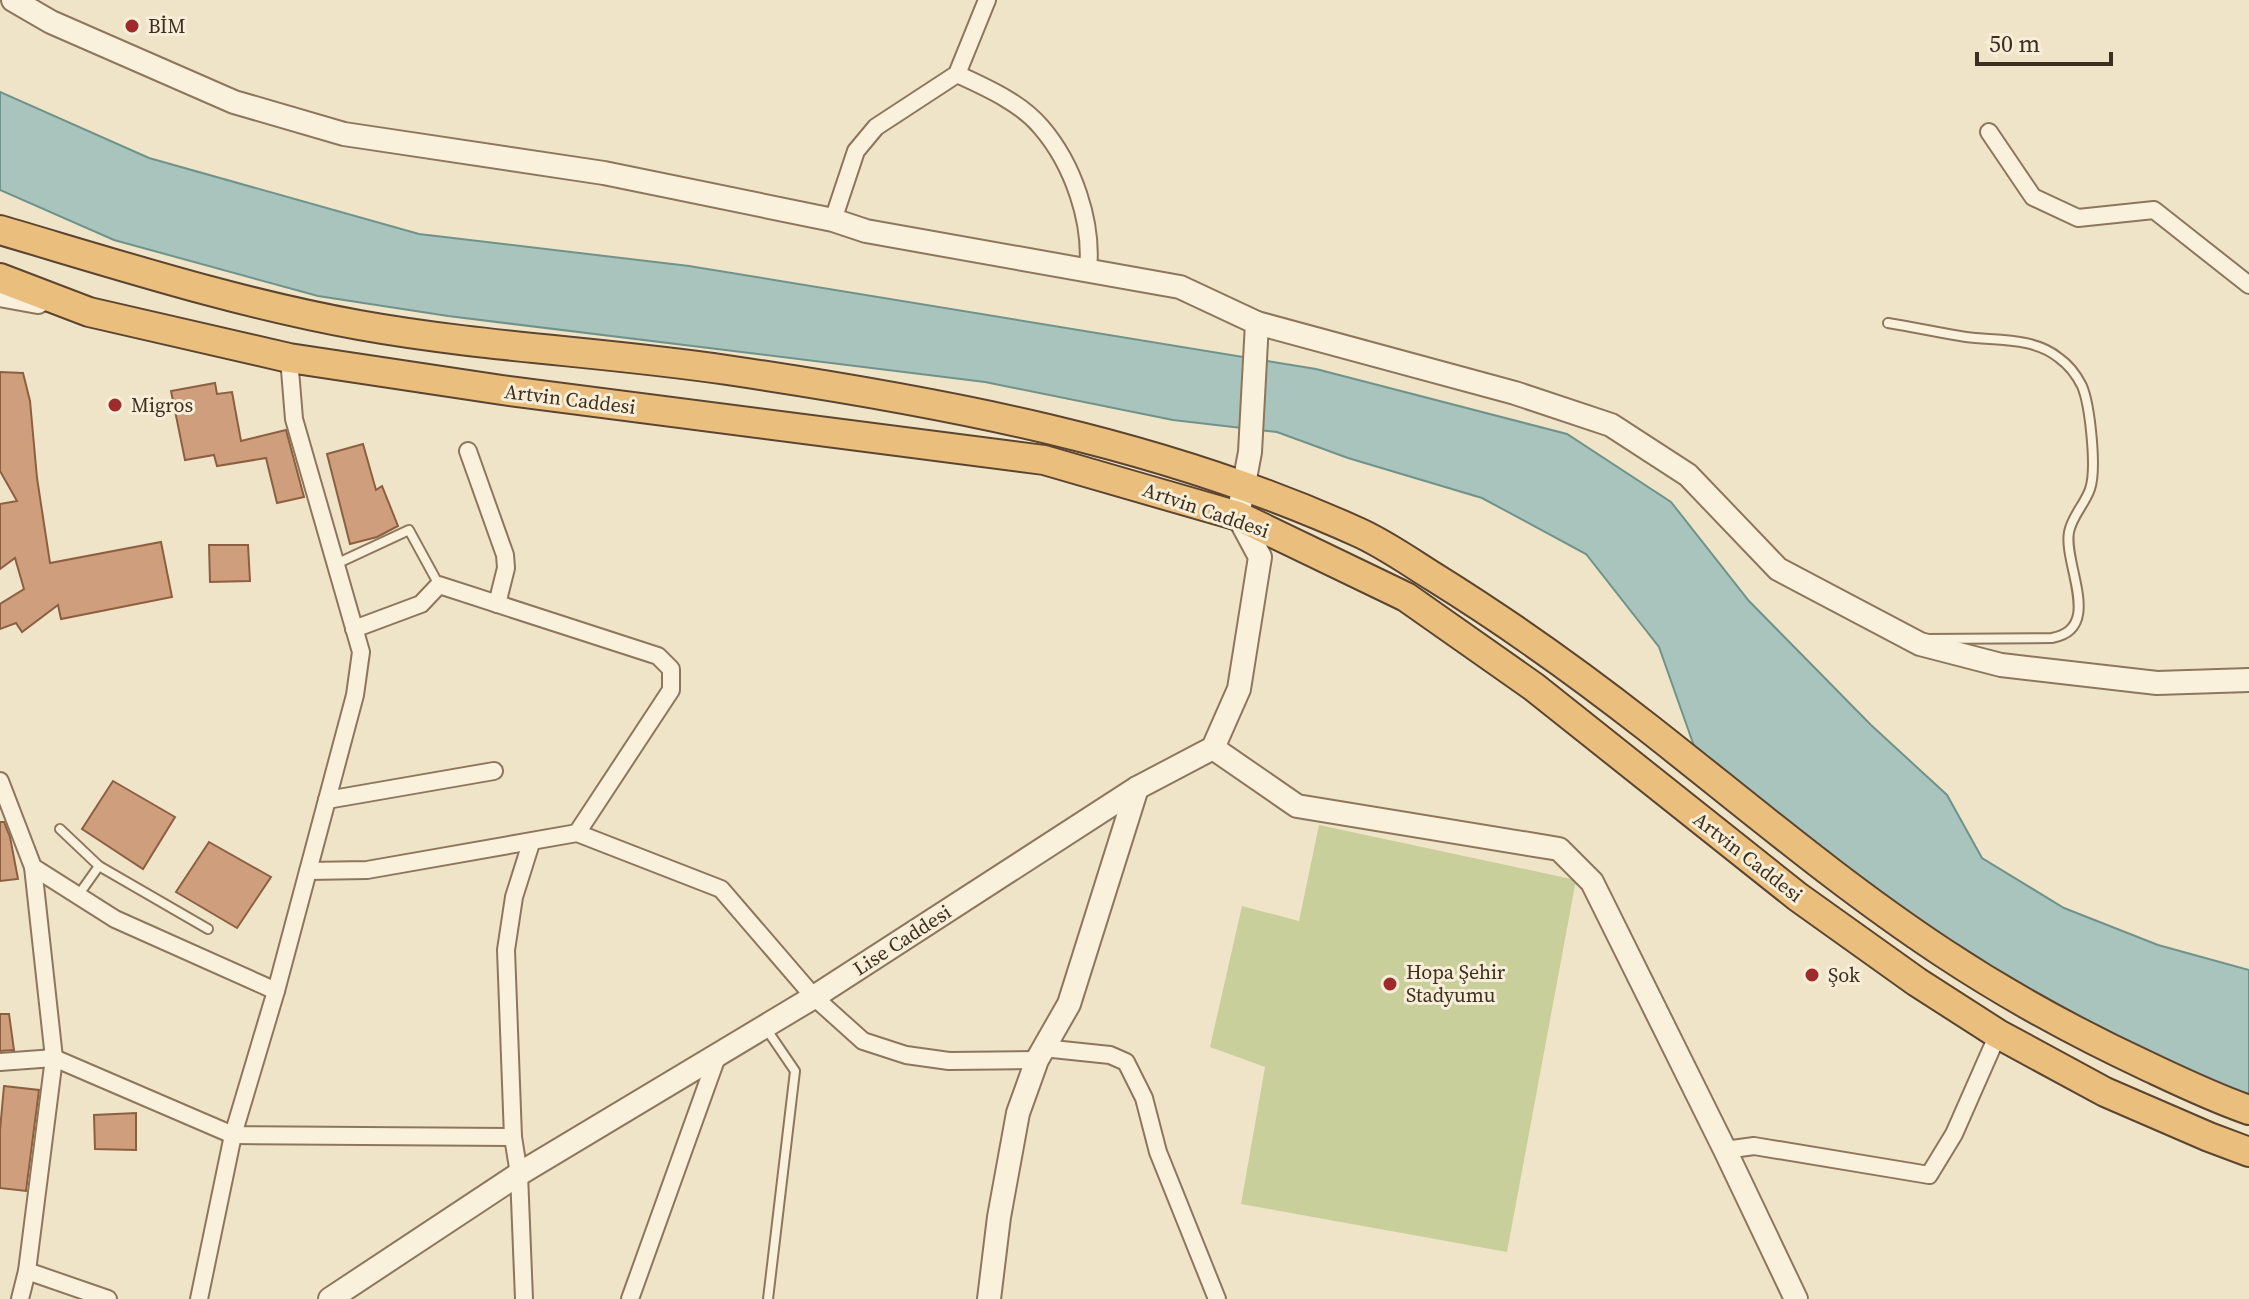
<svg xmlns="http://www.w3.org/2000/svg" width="2249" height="1299" viewBox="0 0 2249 1299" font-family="'Source Serif 4',serif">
	<rect width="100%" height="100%" fill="#f0e4c8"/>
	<polygon fill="#c9cf9b" points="1319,825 1576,880 1507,1252 1241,1204 1265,1067 1210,1047 1242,906 1299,921"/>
	<polygon fill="#a9c4bc" stroke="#6f938a" stroke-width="2" points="0,92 149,158 419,234 689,266 1316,369 1567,434 1671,502 1749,601 1871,725 1947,795 1982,858 2064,908 2158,945 2249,970 2249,1106 2034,1007 1865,885 1694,746 1659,647 1586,554 1482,498 1348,458 1277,432 1173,420 985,382 448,316 318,296 114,240 0,190"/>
	<g fill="#cf9f7d" stroke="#8d5f41" stroke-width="2">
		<polygon points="0,372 23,373 30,401 37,478 50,563 161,542 172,597 61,619 58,605 22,632 16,623 0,629 0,604 24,589 15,558 0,569 0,504 17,501 0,471"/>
		<polygon points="215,383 217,394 232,392 241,441 286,430 304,497 277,503 266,458 217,466 214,455 185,460 171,391"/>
		<polygon points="363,444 376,490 382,486 398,526 377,537 350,544 327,454"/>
		<polygon points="209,545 248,545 250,581 210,582"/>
		<polygon points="113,781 175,817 143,869 82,829"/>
		<polygon points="0,822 4,822 10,837 18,879 0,881"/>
		<polygon points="209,842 271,877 237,928 176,892"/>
		<polygon points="0,1014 9,1014 14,1050 0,1051"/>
		<polygon points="4,1086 39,1090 26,1191 0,1188 0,1130"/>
		<polygon points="136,1113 136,1150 95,1149 94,1115"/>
	</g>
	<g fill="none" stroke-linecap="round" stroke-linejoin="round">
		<defs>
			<g id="service">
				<path d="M1888,323C1914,327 1940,333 1966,337C1996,341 2034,337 2059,358C2069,365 2077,376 2082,386C2090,405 2097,469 2090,489C2085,504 2072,516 2069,532C2063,564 2104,629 2052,638L1927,639"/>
				<polyline points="336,564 409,530 439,585"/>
				<polyline points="60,829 99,866 208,929"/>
				<polyline points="77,897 99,866"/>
				<polyline points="765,1027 795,1071 768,1299"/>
			</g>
			<g id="minor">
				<path d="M957,74C985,87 1020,102 1041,127C1073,164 1093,222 1088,270"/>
				<polyline points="1989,132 2033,197 2078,218 2154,210 2249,285"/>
				<polyline points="833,220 856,151 876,127 957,74 987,0"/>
				<polyline points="468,451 505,555 506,568 497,604"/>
				<polyline points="354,629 421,604 439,585 658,656 671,669 671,690 577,833"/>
				<polyline points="0,781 33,867 115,919 276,991 233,1135 199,1299"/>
				<polyline points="327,800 494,771"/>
				<polyline points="308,871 367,870 577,833 721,889 814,997 863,1041 906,1055 949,1061 1037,1060"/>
				<polyline points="276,991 355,695 361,652 294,419 289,358"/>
				<polyline points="1043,1048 1110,1055 1126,1062 1144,1098 1158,1152 1217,1299"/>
				<polyline points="0,1062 54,1058 233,1135 513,1137"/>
				<polyline points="1725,1150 1754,1146 1929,1175 1954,1134 1998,1034"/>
				<polyline points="27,1271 108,1299"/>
				<polyline points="20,1299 27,1271 54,1058 33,867"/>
				<polyline points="524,1299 519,1174 513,1137 506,950 514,897 531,843"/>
				<polyline points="630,1299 718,1054"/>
			</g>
			<g id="tertiary">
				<polyline points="13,0 51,22 234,102 344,134 604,173 833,220 866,231 1180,287 1257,323 1250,452 1238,516 1260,557 1239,689 1213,748 1137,788 814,997 519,1174 330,1299"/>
				<polyline points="0,295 38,302"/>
				<polyline points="1257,323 1515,393 1611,425 1688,475 1778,569 1920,644 2001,665 2157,683 2249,680"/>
				<polyline points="1213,748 1297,806 1559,849 1592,882 1725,1150 1796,1299"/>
				<polyline points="989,1299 999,1217 1018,1113 1037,1060 1069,1004 1137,788"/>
			</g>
			<g id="trunk">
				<path d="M0,230C119,265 237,303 359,325C481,347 605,352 727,370C943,402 1160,442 1360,533C1386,545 1410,562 1434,577C1508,623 1578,673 1647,727C1744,803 1839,884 1942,952C2007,995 2076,1033 2147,1066C2181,1082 2214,1098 2249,1110"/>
				<polyline points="0,278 89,312 289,358 502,390 1044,460 1238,516 1406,597 1534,687 1798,897 1917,982 1998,1034 2105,1092 2209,1137 2249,1152"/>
			</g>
		</defs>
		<use href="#service" stroke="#8d765c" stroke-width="12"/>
		<use href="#minor" stroke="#8d765c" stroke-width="20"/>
		<use href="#tertiary" stroke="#8d765c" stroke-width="26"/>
		<use href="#trunk" stroke="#5b4430" stroke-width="32"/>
		<use href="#service" stroke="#faf1dc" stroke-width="8"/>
		<use href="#minor" stroke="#faf1dc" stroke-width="16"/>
		<use href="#tertiary" stroke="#faf1dc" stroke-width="22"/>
		<use href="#trunk" stroke="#eabe7c" stroke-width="28"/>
	</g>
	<g fill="#9e2a2b" stroke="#f7eed8" stroke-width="3">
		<circle cx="132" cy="26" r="8"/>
		<circle cx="115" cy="405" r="8"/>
		<circle cx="1812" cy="975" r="8"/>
		<circle cx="1390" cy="984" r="8"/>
	</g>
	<g text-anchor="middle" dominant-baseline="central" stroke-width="6" stroke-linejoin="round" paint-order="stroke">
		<g font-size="20" fill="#3d2e20" stroke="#f7eed8" text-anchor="start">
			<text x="148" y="26">BİM</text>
			<text x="131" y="405">Migros</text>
			<text x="1406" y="972">Hopa Şehir<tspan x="1406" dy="23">Stadyumu</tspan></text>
			<text x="1828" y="975">Şok</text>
		</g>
		<g font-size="20" fill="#3d2e20" stroke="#f7eed8">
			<text transform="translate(570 399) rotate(7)">Artvin Caddesi</text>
			<text transform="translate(1206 510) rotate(19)">Artvin Caddesi</text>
			<text transform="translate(1748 857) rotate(38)">Artvin Caddesi</text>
			<text transform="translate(902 940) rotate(-33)">Lise Caddesi</text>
		</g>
	</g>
	<path d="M1977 52v12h134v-12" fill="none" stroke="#3d2e20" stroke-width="4"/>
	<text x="1989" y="52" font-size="24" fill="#3d2e20" stroke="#f7eed8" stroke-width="6" paint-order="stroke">50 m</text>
</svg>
